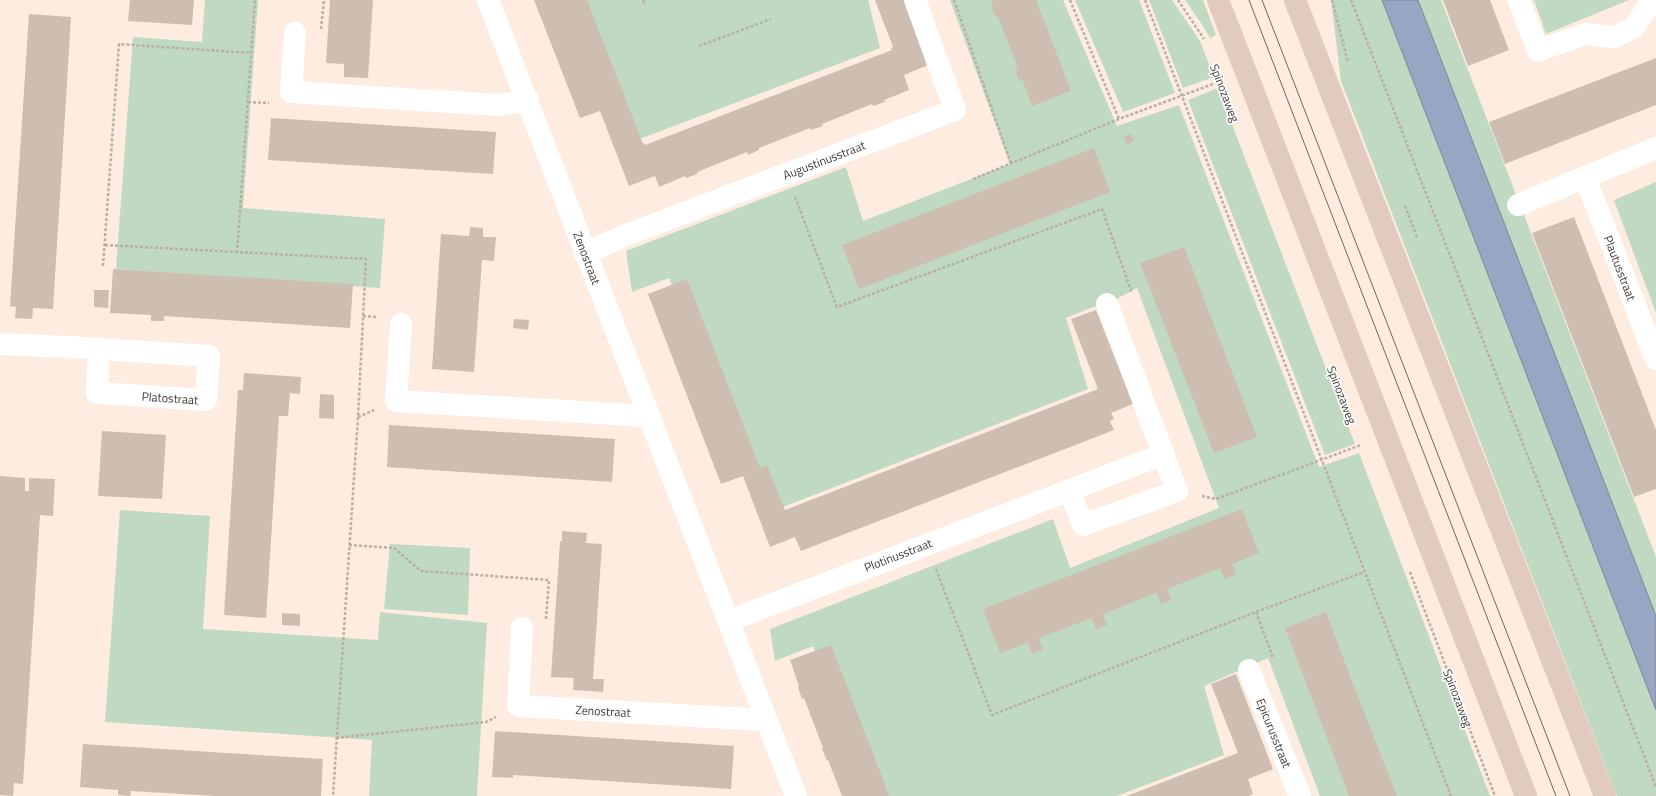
<svg xmlns="http://www.w3.org/2000/svg" width="1656" height="796" viewBox="0 0 1656 796" font-family="'Titillium Web',sans-serif">
	<rect width="100%" height="100%" fill="#fdecdf"/>
	<g fill="#bfd9c3">
		<polygon points="205,0 258,0 243,208 385,219 380,288 116,269 133,37 202,42"/>
		<polygon points="567,0 868,0 880,48 629,143"/>
		<polygon points="950,0 1063,0 1117,126 1179,105 1319,467 1359,453 1490,796 1320,796 1268,658 1204,686 1224,755 1117,796 873,796 813,646 775,661 770,629 1053,519 1070,568 1219,508 1137,288 1107,304 1093,307 1066,318 1088,389 775,510 746,474 669,278 632,292 626,251 846,167 863,221 1010,164"/>
		<polygon points="1075,0 1139,0 1175,93 1123,112"/>
		<polygon points="1149,0 1172,0 1200,41 1214,77 1183,88"/>
		<polygon points="1185,0 1203,0 1216,35 1210,38 1203,26"/>
		<polygon points="1331,0 1382,0 1656,710 1656,796 1617,796 1341,81"/>
		<polygon points="1418,0 1441,0 1656,557 1656,616"/>
		<polygon points="1534,0 1629,0 1546,34"/>
		<polygon points="1218,88 1355,444 1325,455 1188,100"/>
		<polygon points="1656,182 1656,313 1614,200"/>
		<polygon points="120,510 210,516 203,629 378,640 380,612 487,623 477,796 369,796 372,740 105,722"/>
		<polygon points="390,544 470,548 468,615 384,609"/>
	</g>
	<polygon fill="#98a6c3" stroke="#7e8699" points="1382,0 1418,0 1656,616 1656,710"/>
	<g fill="#cebeb1">
		<polygon points="130,0 194,0 192,25 128,21"/>
		<polygon points="330,0 373,0 368,78 344,77 344,64 326,63"/>
		<polygon points="534,0 587,0 643,144 644,143 645,145 892,50 891,48 893,47 875,0 904,0 928,65 904,75 909,90 884,100 885,102 873,106 872,104 822,124 823,126 811,130 810,128 759,148 759,150 748,155 747,152 697,172 697,174 686,178 685,176 659,187 655,176 629,186 600,111 580,118"/>
		<polygon points="991,0 1036,0 1071,91 1032,106 1022,79 1019,81 1015,69 1018,68 998,17 995,17 991,6 993,5"/>
		<polygon points="1443,0 1490,0 1509,50 1468,66"/>
		<polygon points="29,14 71,17 53,309 33,308 32,319 15,318 16,307 10,306"/>
		<polygon points="1656,58 1656,105 1505,164 1489,122"/>
		<polygon points="271,118 496,132 493,174 268,160"/>
		<polygon points="1131,134 1134,141 1127,144 1124,137"/>
		<polygon points="1094,148 1110,192 859,289 842,245"/>
		<polygon points="1574,217 1656,430 1656,489 1634,497 1532,233"/>
		<polygon points="470,227 483,228 483,237 496,237 494,261 482,260 474,372 432,369 441,234 469,236"/>
		<polygon points="1184,247 1257,437 1214,453 1140,263"/>
		<polygon points="113,269 353,284 350,328 164,316 164,321 151,321 151,315 110,313"/>
		<polygon points="687,279 760,468 767,465 785,510 1098,389 1071,319 1096,310 1133,404 1111,413 1114,419 1110,421 1114,430 801,551 795,537 770,547 743,476 721,484 648,294"/>
		<polygon points="94,290 109,290 108,308 94,307"/>
		<polygon points="514,319 529,320 528,330 513,328"/>
		<polygon points="244,373 301,377 300,394 290,393 288,416 279,416 266,618 224,615 238,390 243,390"/>
		<polygon points="320,394 334,395 334,419 319,418"/>
		<polygon points="389,425 615,439 612,482 387,467"/>
		<polygon points="102,431 166,435 162,499 98,496"/>
		<polygon points="0,476 25,478 25,491 29,491 29,478 55,479 53,516 40,515 23,784 14,783 13,796 0,795"/>
		<polygon points="1242,509 1259,553 1232,564 1236,575 1225,579 1220,568 1167,589 1171,600 1161,604 1156,593 1103,614 1107,625 1096,629 1092,618 1039,638 1043,650 1032,654 1028,643 1000,653 983,609"/>
		<polygon points="562,531 587,533 586,543 602,544 593,679 604,679 603,692 573,690 574,678 551,677 560,541 562,541"/>
		<polygon points="1326,612 1350,676 1397,796 1349,796 1324,730 1285,628"/>
		<polygon points="282,613 300,614 300,626 282,625"/>
		<polygon points="831,645 879,769 889,796 842,796 828,760 827,761 822,749 823,748 804,698 802,699 798,687 799,686 790,660"/>
		<polygon points="1236,674 1273,769 1248,779 1253,794 1249,796 1127,796 1238,753 1211,684"/>
		<polygon points="495,731 734,746 731,789 529,776 513,775 513,778 492,777"/>
		<polygon points="83,744 323,759 321,796 215,796 131,791 130,796 118,795 118,790 80,787"/>
	</g>
	<g fill="none" stroke-linecap="round" stroke-linejoin="round">
		<g stroke="#bbaea4" stroke-width="2.5" stroke-dasharray="3 2" stroke-linecap="butt">
			<polyline points="643,0 645,5"/>
			<polyline points="954,0 1011,164"/>
			<polyline points="1070,0 1119,119"/>
			<polyline points="1145,0 1451,796"/>
			<polyline points="1178,0 1204,39"/>
			<polyline points="1332,0 1348,62"/>
			<polyline points="1351,0 1656,787"/>
			<polyline points="321,29 324,0"/>
			<polyline points="699,46 771,19"/>
			<polyline points="248,102 269,103"/>
			<polyline points="973,179 1119,119 1221,81"/>
			<polyline points="795,197 837,307 1102,209 1131,290 1129,292"/>
			<polyline points="1405,206 1417,237"/>
			<polyline points="105,245 366,259 358,417 333,796"/>
			<polyline points="237,253 255,0"/>
			<polyline points="103,266 119,44 251,53"/>
			<polyline points="363,316 377,317"/>
			<polyline points="358,417 374,410"/>
			<polyline points="1202,496 1216,499 1361,445"/>
			<polyline points="349,545 394,548 421,571 549,580 546,619"/>
			<polyline points="936,569 992,715 1256,612 1364,572"/>
			<polyline points="1410,572 1495,796"/>
			<polyline points="1256,612 1273,658"/>
			<polyline points="336,738 486,722 496,717"/>
		</g>
		<g stroke="#fff" stroke-width="22">
			<polyline points="488,0 796,796"/>
			<polyline points="1519,0 1538,51 1585,34 1615,37 1634,27 1650,4 1656,1"/>
			<polyline points="295,33 291,92 500,105 528,100"/>
			<polyline points="1585,177 1656,359"/>
			<polyline points="1518,205 1656,148"/>
			<polyline points="585,254 621,237 955,110 915,0"/>
			<polyline points="401,324 396,401 649,416"/>
			<polyline points="0,344 89,348 99,349 209,356 206,400 97,393 99,349"/>
			<polyline points="1069,490 1083,525 1177,491 1107,304"/>
			<polyline points="728,621 1164,454"/>
			<polyline points="522,628 518,706 766,720"/>
			<polyline points="1249,670 1300,796"/>
		</g>
		<g stroke="#e1cabe" stroke-width="22">
			<polyline points="1218,0 1526,796"/>
			<polyline points="1295,0 1605,796"/>
		</g>
		<g stroke="#6f665f" stroke-width="1">
			<polyline points="1249,0 1556,796"/>
			<polyline points="1262,0 1570,796"/>
		</g>
	</g>
	<g text-anchor="middle" dominant-baseline="central" stroke-width="3.5" stroke-linejoin="round" paint-order="stroke">
		<g font-size="12" fill="#423b36" stroke="#fdfdfd">
			<text transform="translate(1225 93) rotate(69)">Spinozaweg</text>
			<text transform="translate(824 160) rotate(-21)">Augustinusstraat</text>
			<text transform="translate(587 258) rotate(69)">Zenostraat</text>
			<text transform="translate(1620 268) rotate(69)">Plautusstraat</text>
			<text transform="translate(1342 395) rotate(69)">Spinozaweg</text>
			<text transform="translate(170 398) rotate(4)">Platostraat</text>
			<text transform="translate(898 555) rotate(-21)">Plotinusstraat</text>
			<text transform="translate(1458 698) rotate(69)">Spinozaweg</text>
			<text transform="translate(603 711) rotate(3)">Zenostraat</text>
			<text transform="translate(1274 733) rotate(68)">Epicurusstraat</text>
		</g>
	</g>
</svg>
